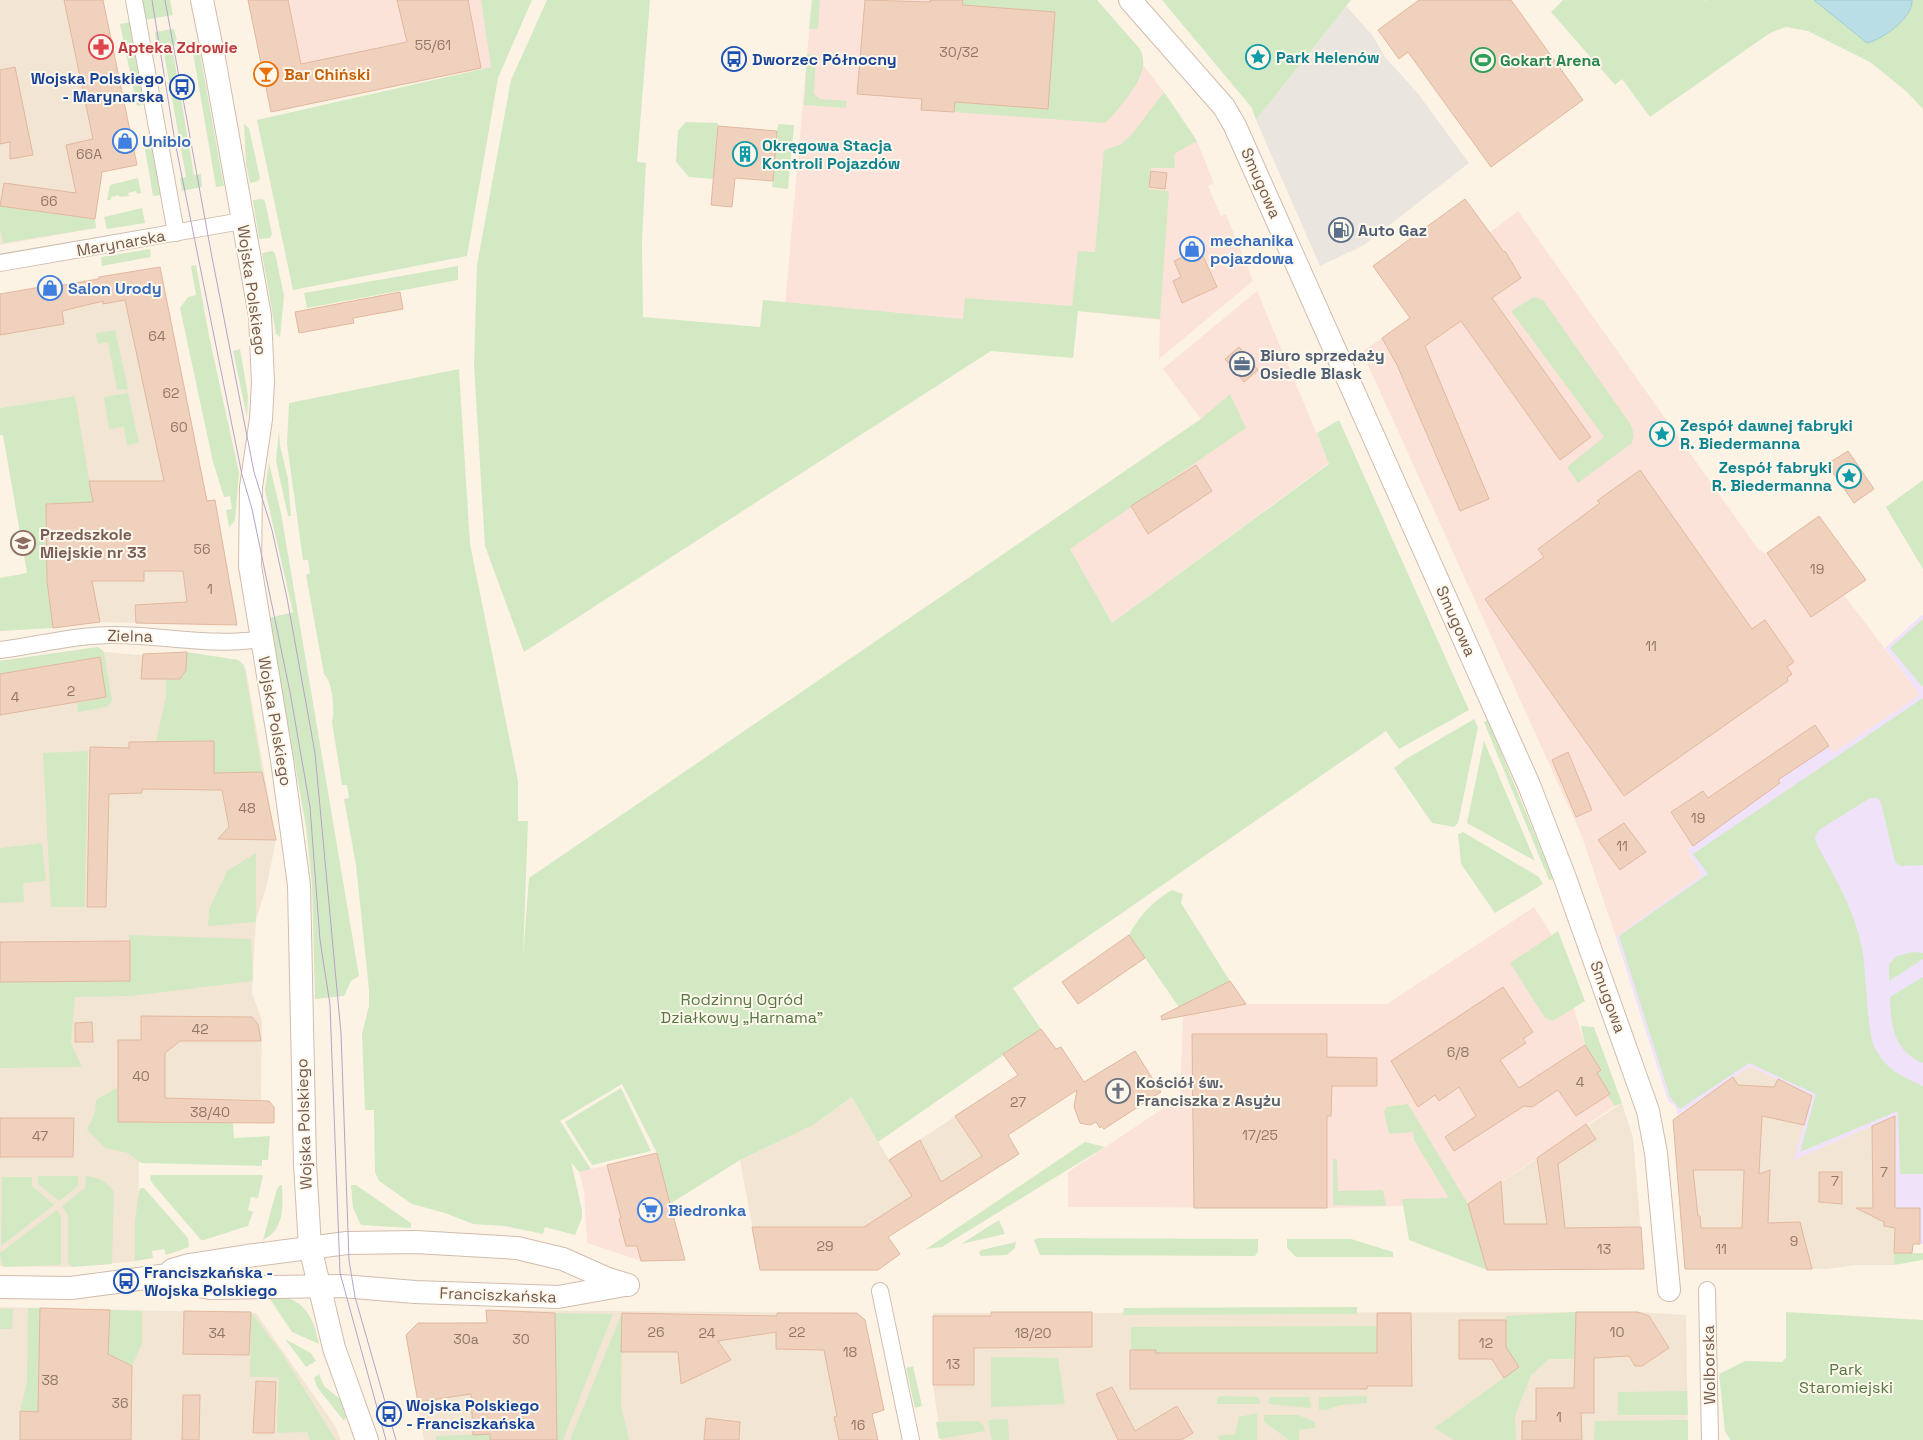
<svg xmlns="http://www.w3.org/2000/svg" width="1923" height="1440" viewBox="0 0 1923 1440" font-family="'Space Grotesk',sans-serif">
	<rect width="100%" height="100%" fill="#fcf3e5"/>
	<g fill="#f3e5d4">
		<polygon points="0,0 103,0 94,173 98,196 95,219 96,228 0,245"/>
		<polygon points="160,267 207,500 215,500 237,620 232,625 100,622 53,628 47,581 46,504 88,503 75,396 0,408 0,295"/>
		<polygon points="98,647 105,652 219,662 227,659 238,660 246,670 276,840 267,884 256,920 252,992 262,1021 261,1101 269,1101 274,1107 274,1123 139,1122 138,1261 68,1267 0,1266 0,661"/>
		<polygon points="1750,1066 1812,1096 1795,1159 1895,1116 1894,1265 1856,1265 1827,1269 1685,1269 1673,1120"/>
		<polygon points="852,1097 889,1160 968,1108 1004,1164 888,1237 900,1254 878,1270 760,1270 740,1160 813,1125"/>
		<polygon points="1622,1103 1633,1138 1644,1269 1487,1270 1468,1204"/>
		<polygon points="0,1307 256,1313 334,1424 341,1440 0,1440"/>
		<polygon points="486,1310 857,1313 865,1320 884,1410 872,1414 878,1440 424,1440 406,1337 417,1324 486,1322"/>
		<polygon points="1638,1312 1686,1315 1688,1440 941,1440 933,1385 933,1313"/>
	</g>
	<g fill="#fce3d9">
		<polygon points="248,0 481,0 492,67 271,111"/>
		<polygon points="812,0 1093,0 1164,92 1197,141 1214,183 1208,186 1221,216 1226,214 1253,281 1159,359 1160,320 1078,311 963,323 785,305"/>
		<polygon points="1518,211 1758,549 1769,556 1770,551 1819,516 1866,580 1844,595 1920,695 1833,753 1829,747 1778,780 1780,783 1687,850 1702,875 1616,937 1581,834 1362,352 1505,251 1489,233"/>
		<polygon points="1257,291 1329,463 1112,623 1069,549 1056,518 1201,419 1163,369"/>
		<polygon points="1534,907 1551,934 1585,1045 1601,1070 1597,1073 1615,1106 1468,1204 1327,1208 1068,1207 1068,1172 1180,1097 1183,1016 1179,1006 1230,981 1246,1004 1387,1004"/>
		<polygon points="657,1153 685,1260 641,1261 587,1243 584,1190 579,1172"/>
	</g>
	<polygon fill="#ebe5df" points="1346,6 1373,36 1384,56 1416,91 1469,163 1364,245 1320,266 1256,120"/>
	<polygon fill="#f0e2f8" points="1923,614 1923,1244 1913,1244 1912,1253 1894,1253 1895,1116 1794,1160 1812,1096 1750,1066 1678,1115 1675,1106 1668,1101 1616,937 1702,875 1687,850 1779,783 1778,780 1829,746 1833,753 1920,695 1885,648"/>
	<g fill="#d3e9c4">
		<polygon points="140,0 170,0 173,15 144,20"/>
		<polygon points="481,0 532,0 498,78 467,256 293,290 257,120 491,67"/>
		<polygon points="547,0 650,0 637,162 646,163 642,241 643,317 760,327 763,300 963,319 965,298 1072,306 1078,251 1095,252 1104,150 1120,145 1132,134 1164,92 1197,141 1174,154 1175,168 1151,168 1149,189 1169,191 1160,319 1078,311 1073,358 991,351 524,652 485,546 474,366 477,265 511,80"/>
		<polygon points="812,0 820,0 818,29 809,29"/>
		<path d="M963,0H1097L1140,49C1153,73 1124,100 1111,118L1104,123L954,112L955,102L1048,109L1055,12L962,5Z"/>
		<polygon points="1162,0 1351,0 1256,120 1252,108"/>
		<polygon points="1563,0 1706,0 1704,3 1707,0 1923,0 1923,109 1906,91 1870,62 1808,31 1786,27 1770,33 1650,117 1622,79 1615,85 1551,12"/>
		<polygon points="130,22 145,104 137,106 120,24"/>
		<polygon points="174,29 178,45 172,46 194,175 201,174 202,187 182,191 180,178 186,177 163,48 157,49 155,32"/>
		<polygon points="191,41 199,48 224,186 216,187"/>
		<polygon points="807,54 816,55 814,94 820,99 847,101 846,108 804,105"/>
		<polygon points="686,122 718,123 713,179 689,177 676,162 678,131"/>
		<polygon points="244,124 249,128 260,178 258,181 250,183 246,164"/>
		<polygon points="778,124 794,125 788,189 772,187"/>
		<polygon points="153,148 161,195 153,196 145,149"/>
		<polygon points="138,178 141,193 137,194 136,191 128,193 129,196 119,197 119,195 111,197 111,200 107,200 110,185"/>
		<polygon points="262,199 265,201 272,234 270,238 259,239 253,200"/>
		<polygon points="0,206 95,219 96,228 3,243 0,229"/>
		<polygon points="142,208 145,223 107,229 104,217"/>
		<polygon points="150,249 151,257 102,266 101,257"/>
		<polygon points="272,251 275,253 284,296 280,337 276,334 262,253"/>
		<polygon points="196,265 209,336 239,473 235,521 229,527 226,510 232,509 230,496 224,497 213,462 180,308 188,297 196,295 191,266"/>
		<polygon points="458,266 458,280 307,308 304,293"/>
		<polygon points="1534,297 1543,300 1631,425 1634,435 1632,443 1578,483 1567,467 1604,437 1511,311"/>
		<polygon points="115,330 128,389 117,390 108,342 98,344 96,333"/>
		<polygon points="240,349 248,396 247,417 233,351"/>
		<path d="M459,369L470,544L518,781V821H528L523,956L529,878L1201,419L1230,394L1246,428L1070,549L1112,623L1329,464L1317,433L1339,420L1469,710L1399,749L1386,731L1013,988L1041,1029L878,1142L852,1097L813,1125L740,1160L670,1204L657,1153L622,1084L560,1121L591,1169L579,1172L571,1162L582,1210V1218L575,1235L545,1227L543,1234L504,1226L473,1224L445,1213L412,1204L379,1181L375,1172L374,1110H365L362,1034L369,1006V990L356,865L344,799L349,798L347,785H342L332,722C335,710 333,683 324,674L306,575L310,573L308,560H303L287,444L289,403Z"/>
		<polygon points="128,393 139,443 127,445 124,427 109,429 104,397"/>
		<polygon points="75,396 93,502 46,504 47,581 53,628 0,631 0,578 27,573 3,435 0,435 0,408"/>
		<polygon points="279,430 280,445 288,479 291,516 288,516 276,461"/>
		<polygon points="269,463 281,513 359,976 351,981 344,996 315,999 312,884 306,826 269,618 293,612 265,490"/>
		<polygon points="1923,480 1923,569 1886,507"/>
		<polygon points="1923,619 1923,687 1890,648"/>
		<polygon points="98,647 104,652 112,701 107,707 78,712 77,703 106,697 100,657 0,674 0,661"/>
		<polygon points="187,652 238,660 244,665 262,772 214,773 214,741 156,741 166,696 166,679 180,679 186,670"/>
		<path d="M1923,698V865L1901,866L1895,862L1881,803L1878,798H1870L1819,830L1815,837L1817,845C1836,879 1855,911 1862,949C1867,972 1866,1035 1876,1050C1887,1070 1903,1077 1923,1086V1174H1900L1898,1111L1800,1152L1816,1094L1749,1063L1680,1109L1670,1097L1619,936L1708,874L1693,854Z"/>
		<polygon points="1474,719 1478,727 1458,823 1454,827 1432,823 1394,768 1406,759"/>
		<polygon points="1488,720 1553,879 1549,880 1484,722"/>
		<polygon points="1484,741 1535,861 1467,823"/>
		<polygon points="88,751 85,907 51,907 43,753"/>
		<polygon points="1463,832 1539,877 1543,884 1495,913 1461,864 1458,834"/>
		<polygon points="42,843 46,881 23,883 24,902 0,903 0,848"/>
		<polygon points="256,853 256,922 208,926 209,910 227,871"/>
		<path d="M1172,890L1183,894L1181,903L1230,981L1179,1007L1129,935C1139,916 1153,901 1172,890Z"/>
		<polygon points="1558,931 1585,1001 1553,1021 1545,1018 1510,963"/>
		<polygon points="129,935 251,939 253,981 131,996 75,997 71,1043 82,1067 0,1068 0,982 130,981"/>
		<polygon points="1913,952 1923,953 1923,959 1889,981 1889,964 1897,956"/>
		<path d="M1923,977V1063C1893,1051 1891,1025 1890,997Z"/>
		<polygon points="1581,1026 1594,1027 1622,1103 1615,1106 1608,1096 1610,1094 1597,1073 1601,1069 1585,1045"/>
		<polygon points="118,1087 118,1122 233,1123 234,1138 270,1136 268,1160 262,1160 262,1166 141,1163 128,1153 105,1148 87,1130 95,1113 96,1100"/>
		<polygon points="621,1088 651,1151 592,1165 565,1122"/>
		<polygon points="1408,1104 1468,1204 1487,1270 1409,1240 1402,1199 1449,1198 1414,1140 1413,1132 1389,1134 1384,1112 1386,1107"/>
		<polygon points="1085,1142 1105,1147 942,1247 926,1249"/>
		<polygon points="1333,1159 1337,1159 1338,1191 1383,1190 1386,1206 1333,1205"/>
		<polygon points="151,1175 263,1175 258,1198 251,1197 248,1210 253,1212 248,1226 204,1240 201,1240 153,1184 150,1179"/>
		<polygon points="38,1176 78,1176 78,1186 59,1201 38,1184"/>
		<path d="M86,1176C99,1178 106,1180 114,1192L112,1264L72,1267L68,1263V1215L62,1206L85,1188Z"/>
		<polygon points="2,1177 32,1177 32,1186 54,1205 1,1246"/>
		<path d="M280,1185H282C283,1206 285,1229 263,1240L277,1189Z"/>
		<polygon points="351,1185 356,1185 411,1223 411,1228 361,1225 353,1208"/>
		<polygon points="141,1188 144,1188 188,1238 189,1247 166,1255 164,1249 152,1251 153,1258 135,1261 135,1222 139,1191"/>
		<polygon points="57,1210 61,1216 61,1265 4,1267 2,1265 0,1253"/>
		<polygon points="999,1220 1005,1234 961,1244"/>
		<polygon points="1039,1238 1258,1239 1258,1251 1255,1256 1040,1255 1034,1240"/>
		<polygon points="1287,1239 1351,1239 1393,1252 1393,1257 1296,1257 1287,1248"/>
		<polygon points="1016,1242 1015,1248 1007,1255 981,1256 979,1253 981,1250"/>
		<polygon points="1894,1253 1923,1253 1923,1260 1894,1265"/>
		<path d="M288,1298C310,1307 314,1323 319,1344L292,1332L270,1299Z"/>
		<polygon points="1357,1307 1357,1314 1123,1315 1124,1308"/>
		<polygon points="28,1308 40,1308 38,1412 20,1411 27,1383"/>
		<polygon points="0,1309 13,1309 12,1329 0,1329"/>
		<polygon points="110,1310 142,1311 142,1344 132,1366 119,1359 108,1359"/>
		<polygon points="251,1312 283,1355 336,1440 310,1440 307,1432 277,1433 279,1377 250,1377"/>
		<polygon points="1576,1312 1575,1359 1549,1359 1531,1375 1515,1416 1516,1440 1454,1440 1434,1428 1519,1367 1506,1347 1506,1316"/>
		<polygon points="1786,1312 1923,1320 1923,1440 1731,1440 1725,1432 1719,1374 1745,1361 1782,1362 1786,1358"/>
		<polygon points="555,1313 613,1314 563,1440 557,1440 556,1413 560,1412 556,1411"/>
		<polygon points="622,1313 621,1405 629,1440 570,1440"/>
		<polygon points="1377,1326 1377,1359 1366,1353 1156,1353 1156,1350 1131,1350 1131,1327"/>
		<polygon points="285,1339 311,1353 316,1361 306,1367"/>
		<polygon points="991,1357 1058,1358 1065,1404 991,1407"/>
		<polygon points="913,1366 922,1406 915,1408 906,1368"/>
		<polygon points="319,1374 324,1386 340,1399 346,1417 344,1421 317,1387 314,1378"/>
		<polygon points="1687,1391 1688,1415 1618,1415 1618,1392"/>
		<polygon points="1220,1396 1258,1397 1261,1404 1217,1404 1217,1398"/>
		<polygon points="1367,1396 1367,1403 1340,1405 1326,1410 1319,1410 1319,1397"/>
		<polygon points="1272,1397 1310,1397 1311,1408 1268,1404 1269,1399"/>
		<polygon points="1257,1413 1257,1440 1219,1440 1217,1436 1235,1434 1239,1417"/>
		<polygon points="1264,1415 1298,1415 1315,1422 1315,1428 1299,1430 1299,1440 1289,1440 1264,1422"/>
		<polygon points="1008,1419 1009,1440 992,1440 988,1420"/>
		<polygon points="1688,1420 1688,1440 1594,1440 1595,1421"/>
		<polygon points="977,1421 982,1423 985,1431 939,1439 936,1422"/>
		<polygon points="490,1434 490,1440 436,1440 436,1436"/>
	</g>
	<path fill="#badee5" stroke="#a0ced6" d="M1814,0H1912C1913,18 1883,39 1867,43Z"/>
	<g fill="#f0d1bd" stroke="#e2b89e" fill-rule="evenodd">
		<polygon points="64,0 103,0 137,165 102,172 95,219 0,206 4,183 76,193 66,145 93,139"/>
		<polygon points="248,0 288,0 301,64 407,42 397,0 468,0 481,68 271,112"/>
		<polygon points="865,0 930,2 930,0 963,0 962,5 1055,12 1048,109 955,102 954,112 921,110 922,99 857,94"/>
		<polygon points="1419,0 1511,0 1583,100 1491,167 1408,52 1399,59 1378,30"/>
		<polygon points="15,67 33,155 10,159 10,142 0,144 0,70"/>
		<polygon points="718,126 777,131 773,181 735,178 732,207 711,205"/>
		<polygon points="1151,171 1167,173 1165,189 1149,187"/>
		<polygon points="1465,199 1504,252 1505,251 1521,278 1492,298 1591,437 1560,460 1461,321 1425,346 1489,499 1460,511 1397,365 1382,338 1410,318 1373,266"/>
		<polygon points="1199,247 1217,287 1182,303 1173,281 1181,277 1174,261 1183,257 1182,254"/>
		<polygon points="160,267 207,501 215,500 237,625 136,623 135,605 187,602 183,571 144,571 144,581 92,581 100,622 53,628 47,581 46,504 93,502 89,481 164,481 125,300 103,304 103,301 62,311 64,324 0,335 0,294 58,284 58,286 99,279 99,277"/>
		<polygon points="400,292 403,309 353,318 354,323 299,333 295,312"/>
		<polygon points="1239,347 1258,370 1244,382 1225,359"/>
		<polygon points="1848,451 1874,489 1854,503 1827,464"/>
		<polygon points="1196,465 1212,491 1148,534 1131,506"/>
		<polygon points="1640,470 1752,629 1765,620 1794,662 1787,667 1792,674 1787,678 1788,681 1624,796 1485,599 1544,557 1538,549 1600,503 1597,501"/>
		<polygon points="1819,516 1866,580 1811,617 1767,553"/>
		<polygon points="187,652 186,670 180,679 141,679 143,654"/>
		<polygon points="100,657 106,697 0,715 0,674"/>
		<polygon points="1815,725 1829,746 1778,780 1780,783 1693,846 1671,812 1703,791 1708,798"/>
		<polygon points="214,741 214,773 262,772 276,840 218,839 229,827 222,790 142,789 142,793 109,794 106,907 87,907 90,747 129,748 129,742"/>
		<polygon points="1568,752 1592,810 1576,817 1552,760"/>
		<polygon points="1624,823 1646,852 1620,870 1598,840"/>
		<polygon points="1129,935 1145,958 1078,1004 1062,982"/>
		<polygon points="130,941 130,981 0,982 0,942"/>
		<polygon points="1230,981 1246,1004 1162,1020 1161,1016"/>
		<polygon points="1503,987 1533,1032 1523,1039 1526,1043 1500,1060 1519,1088 1585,1045 1601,1070 1597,1073 1610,1094 1576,1116 1558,1090 1532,1107 1524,1106 1454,1151 1445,1137 1476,1116 1459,1087 1439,1101 1435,1095 1418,1107 1391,1061"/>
		<polygon points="141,1016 252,1017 258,1024 261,1041 180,1041 165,1053 165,1098 269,1101 274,1107 274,1123 118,1122 118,1040 141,1040"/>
		<polygon points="92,1022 93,1042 75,1042 75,1023"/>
		<polygon points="1041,1029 1056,1049 1061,1047 1084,1082 1135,1051 1161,1092 1104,1129 1101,1126 1100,1128 1096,1122 1090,1125 1080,1123 1074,1107 1077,1090 1008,1135 1019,1154 888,1237 900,1254 878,1270 760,1270 752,1227 864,1227 912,1196 889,1160 920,1140 941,1182 982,1156 955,1116 1018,1075 1003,1054"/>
		<polygon points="1192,1034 1327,1034 1327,1057 1377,1058 1377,1086 1332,1086 1331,1116 1327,1116 1327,1208 1194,1208"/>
		<path d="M1733,1077L1738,1085L1774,1087L1778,1079L1812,1096L1804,1125L1762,1116L1759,1174L1770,1170L1768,1223L1800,1222L1812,1269H1685L1673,1120ZM1693,1170H1744L1742,1228H1701L1700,1216H1698Z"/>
		<polygon points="1895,1116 1895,1208 1920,1208 1920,1244 1913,1244 1912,1253 1894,1253 1895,1228 1884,1226 1884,1222 1856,1208 1873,1208 1872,1126"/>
		<polygon points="0,1118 74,1118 73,1157 0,1157"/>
		<polygon points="1586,1124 1596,1139 1558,1164 1565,1228 1641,1227 1644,1269 1487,1270 1468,1204 1501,1181 1504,1224 1547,1224 1537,1158"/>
		<polygon points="657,1153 670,1204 685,1260 641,1261 637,1246 626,1246 619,1219 621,1218 607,1165"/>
		<polygon points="1819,1172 1842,1172 1842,1204 1819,1202"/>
		<polygon points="40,1308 110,1310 108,1354 132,1366 131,1440 20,1440 20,1411 38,1412"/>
		<polygon points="486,1310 555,1313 557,1440 490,1440 490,1434 473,1435 471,1394 418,1402 406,1335 418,1323 487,1323"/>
		<polygon points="184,1311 251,1312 249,1355 183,1354"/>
		<polygon points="991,1312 1092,1312 1092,1347 974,1348 974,1385 933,1385 933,1316 991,1316"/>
		<polygon points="1576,1312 1638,1312 1649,1316 1669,1348 1642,1366 1635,1366 1629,1356 1594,1358 1594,1413 1581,1413 1582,1440 1522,1440 1522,1421 1536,1421 1536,1388 1574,1388"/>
		<polygon points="622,1313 777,1316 777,1313 857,1313 865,1320 884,1410 872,1414 878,1440 839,1440 834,1417 837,1416 824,1350 776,1349 776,1332 718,1341 731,1360 681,1384 678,1352 621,1352"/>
		<polygon points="1377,1313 1411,1313 1412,1386 1367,1386 1367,1389 1130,1389 1130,1350 1156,1350 1156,1353 1377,1353"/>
		<polygon points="1459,1320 1506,1320 1506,1347 1519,1367 1504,1378 1492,1359 1459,1359"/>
		<polygon points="256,1381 276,1382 274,1433 253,1433"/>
		<polygon points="1112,1387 1135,1431 1177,1406 1193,1433 1181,1440 1118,1440 1096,1394"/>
		<polygon points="183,1395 200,1395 199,1440 182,1440"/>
		<polygon points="706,1418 740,1422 739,1440 704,1440"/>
	</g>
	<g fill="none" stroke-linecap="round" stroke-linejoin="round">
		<defs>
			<g id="street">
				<polyline points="134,0 176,233"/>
				<polyline points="0,263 242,221"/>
				<path d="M0,650C37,645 76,635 113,635C163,635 212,647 261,639"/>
				<polyline points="1707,1290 1710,1440"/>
				<polyline points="880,1291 911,1440"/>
			</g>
			<g id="secondary">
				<polyline points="202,0 215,64 260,316 263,382 261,419 251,487 250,566 282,760 299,885 305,1164 310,1247 334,1348 367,1440"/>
				<polyline points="1130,0 1224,107 1235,126 1529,785 1565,878 1648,1111 1656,1153 1669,1290"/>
				<polyline points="168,1275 179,1283 210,1288 342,1286 415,1292 558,1297 625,1285"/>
				<polyline points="0,1287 71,1288 168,1275 172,1270 189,1265 247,1256 347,1243 416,1242 517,1248 563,1259 608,1279 628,1285"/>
			</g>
		</defs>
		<use href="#street" stroke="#cfbdaf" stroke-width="18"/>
		<use href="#secondary" stroke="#d2bcac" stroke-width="24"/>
		<use href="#street" stroke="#fff" stroke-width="16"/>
		<use href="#secondary" stroke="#fff" stroke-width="22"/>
		<g stroke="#b5a4c5" stroke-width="1">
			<polyline points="152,0 175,142 242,475 252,509 290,692 310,807 320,940 330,1005 340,1273 386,1440"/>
			<polyline points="165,0 211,252 254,472 272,530 287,598 315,753 341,1033 349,1260 355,1297 396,1440"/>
		</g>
	</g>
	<defs>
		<symbol id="pharmacy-ring" viewBox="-11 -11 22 22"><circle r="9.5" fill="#fef7eb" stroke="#e0444e" stroke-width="1.5"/><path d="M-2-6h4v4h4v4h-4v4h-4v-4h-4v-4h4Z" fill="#e0444e"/></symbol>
		<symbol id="sight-ring" viewBox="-11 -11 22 22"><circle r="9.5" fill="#fef7eb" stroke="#0f9aa8" stroke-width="1.5"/><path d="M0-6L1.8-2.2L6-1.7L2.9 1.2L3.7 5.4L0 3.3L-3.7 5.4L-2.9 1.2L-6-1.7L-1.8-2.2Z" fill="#0f9aa8"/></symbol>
		<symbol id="bus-ring" viewBox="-11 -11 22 22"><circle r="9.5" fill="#fef7eb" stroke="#1a4fb4" stroke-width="1.5"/><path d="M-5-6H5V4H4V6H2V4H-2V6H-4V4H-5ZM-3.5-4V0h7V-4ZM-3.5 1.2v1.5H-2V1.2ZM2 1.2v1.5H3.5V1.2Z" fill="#1a4fb4"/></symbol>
		<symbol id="stadium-ring" viewBox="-11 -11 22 22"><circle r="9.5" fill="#fef7eb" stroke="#2e9e5b" stroke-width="1.5"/><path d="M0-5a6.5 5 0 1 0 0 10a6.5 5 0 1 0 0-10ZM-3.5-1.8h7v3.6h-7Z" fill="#2e9e5b"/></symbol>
		<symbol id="bar-ring" viewBox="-11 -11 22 22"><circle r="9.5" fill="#fef7eb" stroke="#e8710a" stroke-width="1.5"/><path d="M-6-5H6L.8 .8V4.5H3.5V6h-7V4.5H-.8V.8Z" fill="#e8710a"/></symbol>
		<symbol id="shop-ring" viewBox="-11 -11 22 22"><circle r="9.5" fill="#fef7eb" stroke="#3f7fe0" stroke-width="1.5"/><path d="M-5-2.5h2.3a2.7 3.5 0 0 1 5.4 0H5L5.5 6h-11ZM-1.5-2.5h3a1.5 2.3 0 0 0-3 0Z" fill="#3f7fe0"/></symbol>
		<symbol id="building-ring" viewBox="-11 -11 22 22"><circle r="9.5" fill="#fef7eb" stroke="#0f9aa8" stroke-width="1.5"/><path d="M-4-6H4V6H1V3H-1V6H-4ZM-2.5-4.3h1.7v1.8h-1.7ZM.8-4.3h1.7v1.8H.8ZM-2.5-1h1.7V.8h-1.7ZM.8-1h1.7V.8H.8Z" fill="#0f9aa8"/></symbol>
		<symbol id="fuel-ring" viewBox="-11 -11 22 22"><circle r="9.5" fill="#fef7eb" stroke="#5c6f8a" stroke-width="1.5"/><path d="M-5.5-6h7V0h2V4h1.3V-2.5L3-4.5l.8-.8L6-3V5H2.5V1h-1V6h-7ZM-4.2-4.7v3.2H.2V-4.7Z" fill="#5c6f8a"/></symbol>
		<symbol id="office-ring" viewBox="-11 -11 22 22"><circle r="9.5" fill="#fef7eb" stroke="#5c6f8a" stroke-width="1.5"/><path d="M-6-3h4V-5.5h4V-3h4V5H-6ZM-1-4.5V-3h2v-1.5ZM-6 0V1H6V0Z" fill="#5c6f8a"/></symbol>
		<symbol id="school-ring" viewBox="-11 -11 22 22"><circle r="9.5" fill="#fef7eb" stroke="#8d6e63" stroke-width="1.5"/><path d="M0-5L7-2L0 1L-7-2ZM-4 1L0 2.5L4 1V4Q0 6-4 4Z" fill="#8d6e63"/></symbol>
		<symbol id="church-ring" viewBox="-11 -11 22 22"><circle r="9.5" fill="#fef7eb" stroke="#6b7280" stroke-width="1.5"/><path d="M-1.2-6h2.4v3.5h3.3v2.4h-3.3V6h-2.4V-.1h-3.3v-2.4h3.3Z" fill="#6b7280"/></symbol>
		<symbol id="supermarket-ring" viewBox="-11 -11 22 22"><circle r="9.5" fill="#fef7eb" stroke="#3f7fe0" stroke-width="1.5"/><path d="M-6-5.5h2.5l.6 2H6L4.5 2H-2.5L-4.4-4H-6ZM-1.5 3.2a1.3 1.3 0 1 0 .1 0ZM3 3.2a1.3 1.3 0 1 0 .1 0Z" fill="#3f7fe0"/></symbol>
	</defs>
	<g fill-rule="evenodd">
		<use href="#pharmacy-ring" x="87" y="33" width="28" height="28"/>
		<use href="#sight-ring" x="1244" y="43" width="28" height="28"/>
		<use href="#bus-ring" x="720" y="45" width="28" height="28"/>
		<use href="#stadium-ring" x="1469" y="46" width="28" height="28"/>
		<use href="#bar-ring" x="252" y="60" width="28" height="28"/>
		<use href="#bus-ring" x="168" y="73" width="28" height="28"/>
		<use href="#shop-ring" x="111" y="127" width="28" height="28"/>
		<use href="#building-ring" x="731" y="140" width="28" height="28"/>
		<use href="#fuel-ring" x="1327" y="216" width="28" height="28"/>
		<use href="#shop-ring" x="1178" y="235" width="28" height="28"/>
		<use href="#shop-ring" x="36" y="274" width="28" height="28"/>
		<use href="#office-ring" x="1228" y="350" width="28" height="28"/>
		<use href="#sight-ring" x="1648" y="420" width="28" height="28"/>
		<use href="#sight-ring" x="1835" y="462" width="28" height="28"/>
		<use href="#school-ring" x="9" y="529" width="28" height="28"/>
		<use href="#church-ring" x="1104" y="1077" width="28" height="28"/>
		<use href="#supermarket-ring" x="636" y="1196" width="28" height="28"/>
		<use href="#bus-ring" x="112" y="1267" width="28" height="28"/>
		<use href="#bus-ring" x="375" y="1400" width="28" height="28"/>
	</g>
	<g text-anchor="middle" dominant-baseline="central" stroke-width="4" stroke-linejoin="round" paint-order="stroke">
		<g font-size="14" fill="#937768">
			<text x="433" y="45">55/61</text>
			<text x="959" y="52">30/32</text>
			<text x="89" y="154">66A</text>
			<text x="49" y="201">66</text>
			<text x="157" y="336">64</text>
			<text x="171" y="393">62</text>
			<text x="179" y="427">60</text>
			<text x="202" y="549">56</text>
			<text x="1817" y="569">19</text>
			<text x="210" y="589">1</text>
			<text x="1651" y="646">11</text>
			<text x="71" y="691">2</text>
			<text x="15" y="697">4</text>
			<text x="247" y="808">48</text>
			<text x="1698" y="818">19</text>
			<text x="1622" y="846">11</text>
			<text x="200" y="1029">42</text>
			<text x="1458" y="1052">6/8</text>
			<text x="141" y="1076">40</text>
			<text x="1580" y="1082">4</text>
			<text x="1018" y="1102">27</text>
			<text x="210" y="1112">38/40</text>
			<text x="1260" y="1135">17/25</text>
			<text x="40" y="1136">47</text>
			<text x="1884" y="1172">7</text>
			<text x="1835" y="1181">7</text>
			<text x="1794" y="1241">9</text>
			<text x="825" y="1246">29</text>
			<text x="1604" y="1249">13</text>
			<text x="1721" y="1249">11</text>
			<text x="656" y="1332">26</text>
			<text x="797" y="1332">22</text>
			<text x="1617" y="1332">10</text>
			<text x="217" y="1333">34</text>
			<text x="707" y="1333">24</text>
			<text x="1033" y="1333">18/20</text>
			<text x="466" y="1339">30a</text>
			<text x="521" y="1339">30</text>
			<text x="1486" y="1343">12</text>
			<text x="850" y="1352">18</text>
			<text x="953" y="1364">13</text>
			<text x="50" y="1380">38</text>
			<text x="120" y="1403">36</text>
			<text x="1559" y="1417">1</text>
			<text x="858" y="1425">16</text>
		</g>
		<g font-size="16" font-weight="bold" fill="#be3a42" stroke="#fef7eb" text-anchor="start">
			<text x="118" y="47">Apteka Zdrowie</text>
		</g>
		<g font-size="16" font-weight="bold" fill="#0d838f" stroke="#fef7eb" text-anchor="start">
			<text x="1276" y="57">Park Helenów</text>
			<text x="762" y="145">Okręgowa Stacja<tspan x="762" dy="18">Kontroli Pojazdów</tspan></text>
			<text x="1680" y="425">Zespół dawnej fabryki<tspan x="1680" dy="18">R. Biedermanna</tspan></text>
			<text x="1832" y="467" text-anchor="end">Zespół fabryki<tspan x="1832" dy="18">R. Biedermanna</tspan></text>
		</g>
		<g font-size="16" font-weight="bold" fill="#164399" stroke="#fef7eb" text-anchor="start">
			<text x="752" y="59">Dworzec Północny</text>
			<text x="164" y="78" text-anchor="end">Wojska Polskiego<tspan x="164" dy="18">- Marynarska</tspan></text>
			<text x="144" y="1272">Franciszkańska -<tspan x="144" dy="18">Wojska Polskiego</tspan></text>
			<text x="406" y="1405">Wojska Polskiego<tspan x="406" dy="18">- Franciszkańska</tspan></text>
		</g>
		<g font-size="16" font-weight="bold" fill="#27864d" stroke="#fef7eb" text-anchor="start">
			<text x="1500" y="60">Gokart Arena</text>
		</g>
		<g font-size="16" font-weight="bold" fill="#c56008" stroke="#fef7eb" text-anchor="start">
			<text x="284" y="74">Bar Chiński</text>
		</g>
		<g font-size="16" font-weight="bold" fill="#366cbe" stroke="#fef7eb" text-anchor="start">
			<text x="142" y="141">Uniblo</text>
			<text x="1210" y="240">mechanika<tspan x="1210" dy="18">pojazdowa</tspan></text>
			<text x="68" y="288">Salon Urody</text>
			<text x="668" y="1210">Biedronka</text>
		</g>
		<g font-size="16" fill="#74594b" stroke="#fef7eb">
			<text transform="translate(1261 183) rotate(66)">Smugowa</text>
			<text transform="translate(121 243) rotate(-10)">Marynarska</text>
			<text transform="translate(252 290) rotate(82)">Wojska Polskiego</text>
			<text transform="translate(1456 621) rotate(66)">Smugowa</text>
			<text transform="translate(130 636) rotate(1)">Zielna</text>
			<text transform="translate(275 721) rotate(80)">Wojska Polskiego</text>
			<text transform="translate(1608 997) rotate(70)">Smugowa</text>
			<text transform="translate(304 1124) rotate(-92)">Wojska Polskiego</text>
			<text transform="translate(498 1295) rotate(2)">Franciszkańska</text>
			<text transform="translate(1709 1365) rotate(-91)">Wolborska</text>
		</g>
		<g font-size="16" font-weight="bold" fill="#4e5e75" stroke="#fef7eb" text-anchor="start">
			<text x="1358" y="230">Auto Gaz</text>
			<text x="1260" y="355">Biuro sprzedaży<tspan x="1260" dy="18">Osiedle Blask</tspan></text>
		</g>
		<g font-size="16" font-weight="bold" fill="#785e54" stroke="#fef7eb" text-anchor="start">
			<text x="40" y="534">Przedszkole<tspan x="40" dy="18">Miejskie nr 33</tspan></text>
		</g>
		<g font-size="16" fill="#547943" stroke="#fef7eb">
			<text x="742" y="999">Rodzinny Ogród<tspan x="742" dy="18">Działkowy „Harnama”</tspan></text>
			<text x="1846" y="1369">Park<tspan x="1846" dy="18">Staromiejski</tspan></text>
		</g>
		<g font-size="16" font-weight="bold" fill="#5b616d" stroke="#fef7eb" text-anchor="start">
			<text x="1136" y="1082">Kościół św.<tspan x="1136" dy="18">Franciszka z Asyżu</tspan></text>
		</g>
	</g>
</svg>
